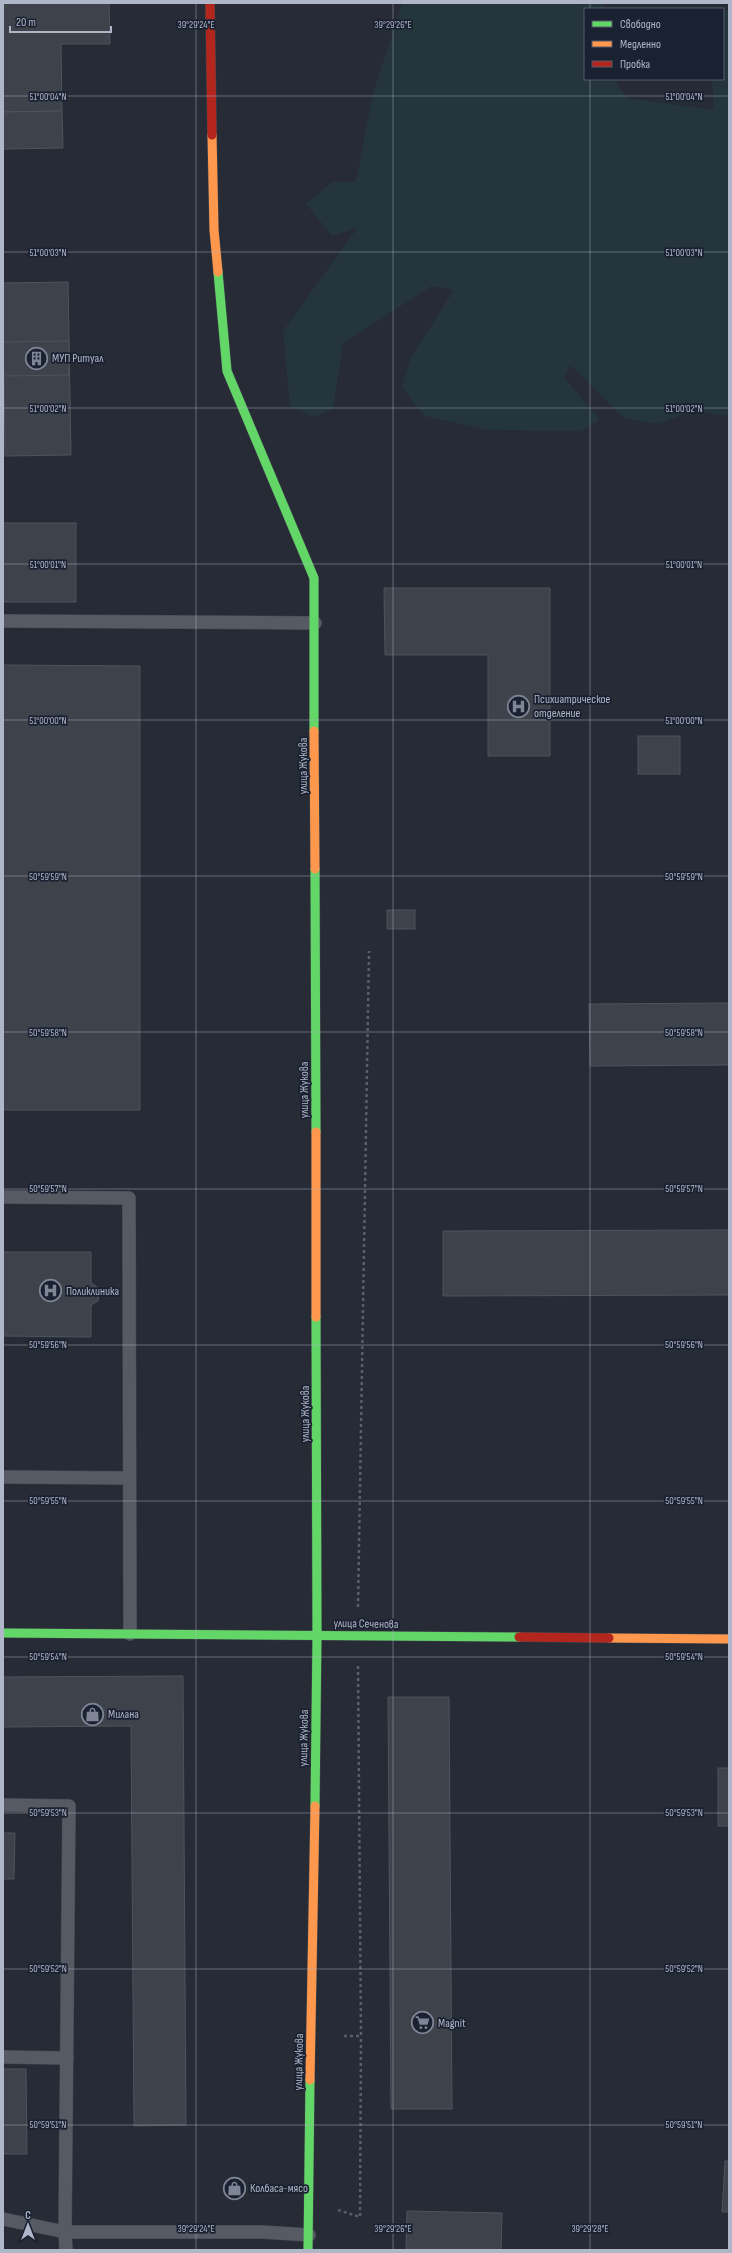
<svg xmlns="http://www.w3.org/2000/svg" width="732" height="2253" viewBox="0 0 732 2253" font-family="'Sofia Sans Condensed',sans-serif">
	<rect width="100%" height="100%" fill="#272b35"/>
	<polygon fill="#24353b" points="402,3 605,3 603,9 585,9 585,79 613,79 627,98 714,110 712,79 723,79 723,11 729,10 729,416 691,411 659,424 625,419 570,365 564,377 600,420 580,431 487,430 424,416 402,387 411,357 454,290 432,286 343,343 333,409 315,417 290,407 283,331 358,227 332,236 306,204 332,182 356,182 372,97"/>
	<g fill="#3e424b" stroke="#4e535d">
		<polygon points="3,3 109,3 110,44 61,44 62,111 3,112"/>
		<polygon points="62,111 63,148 3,149 3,112"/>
		<polygon points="68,282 71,455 5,456 3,283"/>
		<polygon points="69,341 69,375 4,376 3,342"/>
		<rect x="3" y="523" width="73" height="79"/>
		<polygon points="384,588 550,588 550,756 488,756 488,655 385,655"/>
		<polygon points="3,665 140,666 140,1110 3,1110"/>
		<rect x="638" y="736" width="42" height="38"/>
		<rect x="387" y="910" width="28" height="19"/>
		<polygon points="729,1003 729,1065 590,1066 589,1004"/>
		<polygon points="729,1230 729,1295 443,1296 443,1231"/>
		<polygon points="3,1252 91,1252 91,1283 97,1287 99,1295 98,1301 91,1305 91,1337 3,1336"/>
		<polygon points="183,1676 186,2125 134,2126 131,1726 3,1727 3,1677"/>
		<polygon points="388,1697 449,1697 452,2109 391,2109"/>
		<rect x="718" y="1768" width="11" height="58"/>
		<polygon points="3,1833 15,1833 14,1879 3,1879"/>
		<polygon points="3,2069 26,2069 27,2154 3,2154"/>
		<polygon points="725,2161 729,2161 729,2212 722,2212"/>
		<polygon points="407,2211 502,2213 501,2250 406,2250"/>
	</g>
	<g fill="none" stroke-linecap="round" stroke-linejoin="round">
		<defs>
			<g id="lane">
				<polyline points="3,621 315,623"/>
				<polyline points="3,1197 129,1198 130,1634"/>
				<polyline points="3,1477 129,1478"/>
				<polyline points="3,1805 69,1806 65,2232 262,2232 309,2235"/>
				<polyline points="3,2057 67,2058"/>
				<polyline points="3,2219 65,2232 66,2250"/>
			</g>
			<g id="fast">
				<polyline points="218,272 227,371 314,578 314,731"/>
				<polyline points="315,869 316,1132"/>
				<polyline points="3,1633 519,1637"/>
				<polyline points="315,1806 317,1636 316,1317"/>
				<polyline points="308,2250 310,2080"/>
			</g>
			<g id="slow">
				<polyline points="212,135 214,230 218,272"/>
				<polyline points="314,731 315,869"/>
				<polyline points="316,1132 316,1317"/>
				<polyline points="609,1638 729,1639"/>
				<polyline points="310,2080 315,1806"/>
			</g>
			<g id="jam">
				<polyline points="210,3 212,135"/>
				<polyline points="519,1637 609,1638"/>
			</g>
		</defs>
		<use href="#lane" stroke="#43464e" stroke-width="14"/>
		<use href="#fast" stroke="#43464e" stroke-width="10"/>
		<use href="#slow" stroke="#43464e" stroke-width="10"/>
		<use href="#jam" stroke="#43464e" stroke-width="10"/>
		<g stroke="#5a5e66" stroke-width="2.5" stroke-dasharray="3 3" stroke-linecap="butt">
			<polyline points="358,1607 369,951"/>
			<polyline points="344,2036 361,2036 358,1664"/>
			<polyline points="338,2210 360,2217 361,2036"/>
		</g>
		<use href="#lane" stroke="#565a63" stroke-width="13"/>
		<use href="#fast" stroke="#63d668" stroke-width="9"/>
		<use href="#slow" stroke="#ff974d" stroke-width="9"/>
		<use href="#jam" stroke="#b3261e" stroke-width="9"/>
	</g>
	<path fill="none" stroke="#afb6c7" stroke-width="1" stroke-opacity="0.45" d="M196,3V2250M393,3V2250M590,3V9M590,79V2250M3,96H729M3,252H729M3,408H729M3,564H729M3,720H729M3,876H729M3,1032H729M3,1189H729M3,1345H729M3,1501H729M3,1657H729M3,1813H729M3,1969H729M3,2125H729"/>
	<defs>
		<symbol id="building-ring" viewBox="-11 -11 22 22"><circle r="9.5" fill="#1a2130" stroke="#7f8594" stroke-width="1.5"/><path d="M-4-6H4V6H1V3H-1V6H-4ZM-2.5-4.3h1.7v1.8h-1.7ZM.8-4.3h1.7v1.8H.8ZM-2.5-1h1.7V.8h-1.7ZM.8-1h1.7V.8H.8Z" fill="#7f8594"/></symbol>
		<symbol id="hospital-ring" viewBox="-11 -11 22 22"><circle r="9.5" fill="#1a2130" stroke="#7f8594" stroke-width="1.5"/><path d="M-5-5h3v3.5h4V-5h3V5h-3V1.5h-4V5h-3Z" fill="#7f8594"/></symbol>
		<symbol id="shop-ring" viewBox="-11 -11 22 22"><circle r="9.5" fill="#1a2130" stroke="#7f8594" stroke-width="1.5"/><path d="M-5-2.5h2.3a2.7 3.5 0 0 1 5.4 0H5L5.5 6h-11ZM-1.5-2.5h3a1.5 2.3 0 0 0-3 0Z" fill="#7f8594"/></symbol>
		<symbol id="supermarket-ring" viewBox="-11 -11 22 22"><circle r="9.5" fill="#1a2130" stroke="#7f8594" stroke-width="1.5"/><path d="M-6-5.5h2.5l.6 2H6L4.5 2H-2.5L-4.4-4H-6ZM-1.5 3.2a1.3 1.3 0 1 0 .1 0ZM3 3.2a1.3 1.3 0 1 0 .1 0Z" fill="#7f8594"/></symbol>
	</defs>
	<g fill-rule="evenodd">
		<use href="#building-ring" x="24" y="346" width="25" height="25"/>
		<use href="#hospital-ring" x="506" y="694" width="25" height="25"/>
		<use href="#hospital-ring" x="38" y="1278" width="25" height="25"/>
		<use href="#shop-ring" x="80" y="1702" width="25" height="25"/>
		<use href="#supermarket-ring" x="410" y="2010" width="25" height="25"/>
		<use href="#shop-ring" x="222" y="2176" width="25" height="25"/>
	</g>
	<g text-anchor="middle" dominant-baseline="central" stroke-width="3.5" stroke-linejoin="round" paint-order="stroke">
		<g font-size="12" fill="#afb6c7" stroke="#1a2130" text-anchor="start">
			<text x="52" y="358">МУП Ритуал</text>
			<text x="534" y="699">Психиатрическое<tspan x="534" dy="14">отделение</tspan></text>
			<text x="66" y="1291">Поликлиника</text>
			<text x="108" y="1714">Милана</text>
			<text x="438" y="2023">Magnit</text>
			<text x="250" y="2188">Колбаса-мясо</text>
		</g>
		<g font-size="12" fill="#afb6c7" stroke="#1a2130">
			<text transform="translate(303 766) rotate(-90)">улица Жукова</text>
			<text transform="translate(304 1090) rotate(-90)">улица Жукова</text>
			<text transform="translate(305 1414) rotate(-90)">улица Жукова</text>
			<text transform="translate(366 1624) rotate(1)">улица Сеченова</text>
			<text transform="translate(304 1738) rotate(-89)">улица Жукова</text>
			<text transform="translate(299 2062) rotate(-89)">улица Жукова</text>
		</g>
	</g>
	<g font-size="10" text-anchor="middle" fill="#afb6c7" stroke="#1a2130" stroke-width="3.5" stroke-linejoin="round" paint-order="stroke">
		<text x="196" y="28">39°29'24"E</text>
		<text x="393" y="28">39°29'26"E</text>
		<text x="48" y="100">51°00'04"N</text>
		<text x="684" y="100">51°00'04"N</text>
		<text x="48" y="256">51°00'03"N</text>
		<text x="684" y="256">51°00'03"N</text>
		<text x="48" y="412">51°00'02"N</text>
		<text x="684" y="412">51°00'02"N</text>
		<text x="48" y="568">51°00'01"N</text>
		<text x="684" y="568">51°00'01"N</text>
		<text x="48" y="724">51°00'00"N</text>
		<text x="684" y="724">51°00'00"N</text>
		<text x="48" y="880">50°59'59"N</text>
		<text x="684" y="880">50°59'59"N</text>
		<text x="48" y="1036">50°59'58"N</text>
		<text x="684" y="1036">50°59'58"N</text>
		<text x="48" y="1192">50°59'57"N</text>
		<text x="684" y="1192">50°59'57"N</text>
		<text x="48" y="1348">50°59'56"N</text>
		<text x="684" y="1348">50°59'56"N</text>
		<text x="48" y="1504">50°59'55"N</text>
		<text x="684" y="1504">50°59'55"N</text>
		<text x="48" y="1660">50°59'54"N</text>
		<text x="684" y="1660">50°59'54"N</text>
		<text x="48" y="1816">50°59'53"N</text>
		<text x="684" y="1816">50°59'53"N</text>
		<text x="48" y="1972">50°59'52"N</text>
		<text x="684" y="1972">50°59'52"N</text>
		<text x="48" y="2128">50°59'51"N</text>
		<text x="684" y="2128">50°59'51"N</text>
		<text x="196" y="2232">39°29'24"E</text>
		<text x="393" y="2232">39°29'26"E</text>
		<text x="590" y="2232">39°29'28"E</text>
	</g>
	<rect width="732" height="2253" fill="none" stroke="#afb6c7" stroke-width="8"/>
	<rect x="584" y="8" width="140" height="72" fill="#1a2130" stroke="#565d6c"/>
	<rect x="592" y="21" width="20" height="6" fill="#63d668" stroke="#565d6c"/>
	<text x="620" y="28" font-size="12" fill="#afb6c7">Свободно</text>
	<rect x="592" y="41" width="20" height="6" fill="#ff974d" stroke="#565d6c"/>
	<text x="620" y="48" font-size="12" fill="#afb6c7">Медленно</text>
	<rect x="592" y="61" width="20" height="6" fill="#b3261e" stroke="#565d6c"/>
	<text x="620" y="68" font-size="12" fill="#afb6c7">Пробка</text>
	<g transform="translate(28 2225)" stroke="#1a2130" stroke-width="3" paint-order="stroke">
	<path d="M0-3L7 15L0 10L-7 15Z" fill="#afb6c7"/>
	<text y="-6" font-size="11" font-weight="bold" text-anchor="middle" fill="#afb6c7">С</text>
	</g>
	<path d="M10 26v6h101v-6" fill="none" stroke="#afb6c7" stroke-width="2"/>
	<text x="16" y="26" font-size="12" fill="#afb6c7" stroke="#1a2130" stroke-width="3" paint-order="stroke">20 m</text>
</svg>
